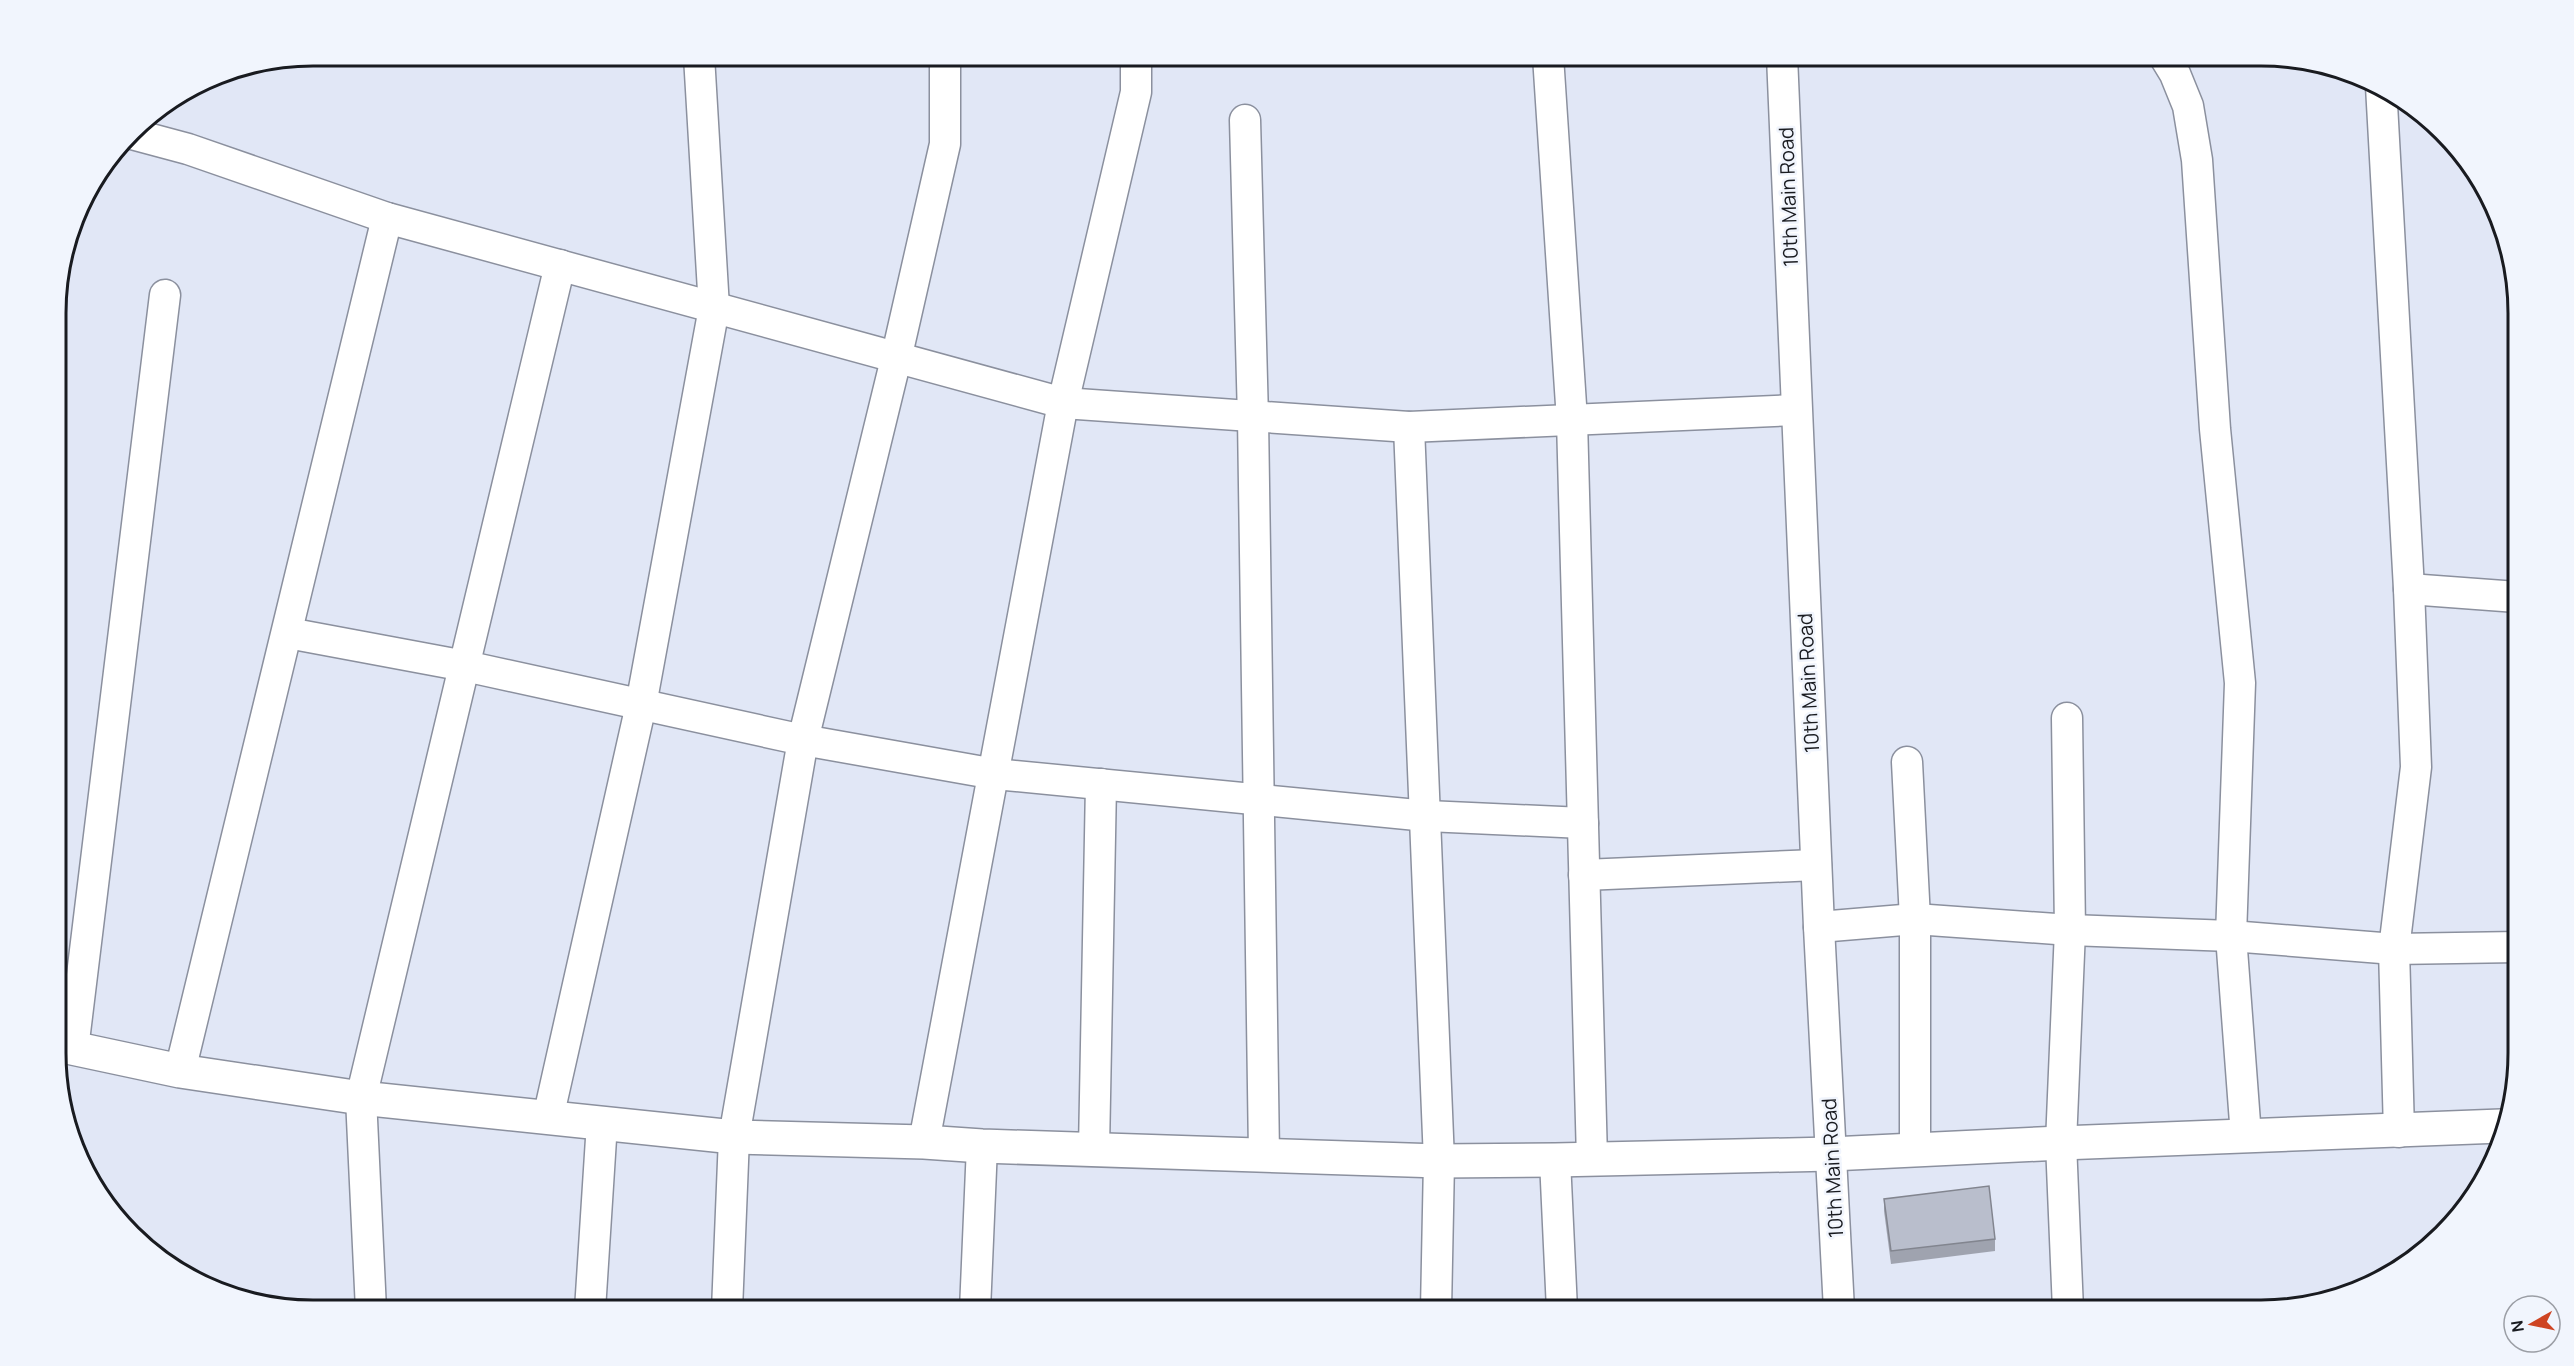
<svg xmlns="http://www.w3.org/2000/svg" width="2574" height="1366" font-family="Manrope,sans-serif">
	<rect width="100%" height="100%" fill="#e1e7f6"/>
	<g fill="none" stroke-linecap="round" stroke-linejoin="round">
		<defs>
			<g id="street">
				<path d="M1548,56L1572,420L1592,1159"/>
				<path d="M1782,56L1819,927L1839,1310"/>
				<path d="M2164,56L2175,74L2188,106L2197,160L2215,429L2240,683L2231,936L2246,1136"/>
				<path d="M2381,86L2409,589L2416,767L2394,949L2399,1132"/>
				<path d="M1245,120L1253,418L1264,1154"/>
				<path d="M132,134L188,149L387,218L1063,403L1409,427L1796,410"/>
				<path d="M1409,427L1439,1161L1436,1310"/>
				<path d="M2409,589L2517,597"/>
				<path d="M288,633L465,666L803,740L995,774L1427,816L1583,823"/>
				<path d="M2067,718L2070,930L2061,1143L2068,1310"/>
				<path d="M1907,762L1915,919V1149"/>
				<path d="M1584,875L1816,865"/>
				<path d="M1819,927L1915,919L2070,930L2231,936L2394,949L2518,947"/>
				<path d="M73,1049L165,295"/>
				<path d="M180,1071L387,218"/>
				<path d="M548,1118L641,705L714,308L699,56"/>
				<path d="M924,1142L1063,403L1136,92V56"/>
				<path d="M1094,1149L1101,784"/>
				<path d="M1555,1160L1562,1310"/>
				<path d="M371,1310L361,1098L560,265"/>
				<path d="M590,1310L602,1123"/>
				<path d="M727,1310L734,1137L803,740L896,359L945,144V56"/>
				<path d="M975,1310L982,1146"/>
			</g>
			<path id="secondary" d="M58,1045L180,1071L361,1098L734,1137L924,1142L982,1146L1439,1161L1555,1160L1831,1154L2061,1143L2501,1126"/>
		</defs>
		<!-- street casing -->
		<use href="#street" stroke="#8b909e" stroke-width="33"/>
		<!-- secondary casing -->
		<use href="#secondary" stroke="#8b909e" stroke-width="36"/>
		<!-- street -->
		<use href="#street" stroke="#fff" stroke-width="30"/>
		<!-- secondary -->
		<use href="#secondary" stroke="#fff" stroke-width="33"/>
	</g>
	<!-- wall -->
	<path fill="#9fa3af" d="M1884,1199L1995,1239V1251L1891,1264L1884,1211Z"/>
	<!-- building -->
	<path fill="#b9becc" stroke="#82858f" stroke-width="1.5" d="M1989,1186L1995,1239L1891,1251L1884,1199Z"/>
	<g text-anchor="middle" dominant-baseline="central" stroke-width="5" stroke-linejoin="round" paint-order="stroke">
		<!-- street labels -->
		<g font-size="20" fill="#191b20" stroke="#f1f5fd">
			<text transform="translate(1788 197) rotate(-92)">10th Main Road</text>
			<text transform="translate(1808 683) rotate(-93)">10th Main Road</text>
			<text transform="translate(1832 1168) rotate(-93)">10th Main Road</text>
		</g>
	</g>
	<!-- crop -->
	<path d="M0 0H2574V1366H0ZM313 66H2261A247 247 0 0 1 2508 313V1053A247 247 0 0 1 2261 1300H313A247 247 0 0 1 66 1053V313A247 247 0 0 1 313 66Z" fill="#f1f5fd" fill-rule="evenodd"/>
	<path fill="none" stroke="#191b20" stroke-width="3" d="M313 66H2261A247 247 0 0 1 2508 313V1053A247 247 0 0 1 2261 1300H313A247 247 0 0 1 66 1053V313A247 247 0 0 1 313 66Z"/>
	<!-- north arrow -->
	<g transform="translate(2532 1324) rotate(261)"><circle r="28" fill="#f1f5fd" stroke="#9b9ea5" stroke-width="1.5"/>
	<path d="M0-4.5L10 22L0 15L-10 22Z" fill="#ce4423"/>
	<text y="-9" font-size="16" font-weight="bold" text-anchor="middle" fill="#191b20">N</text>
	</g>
</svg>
